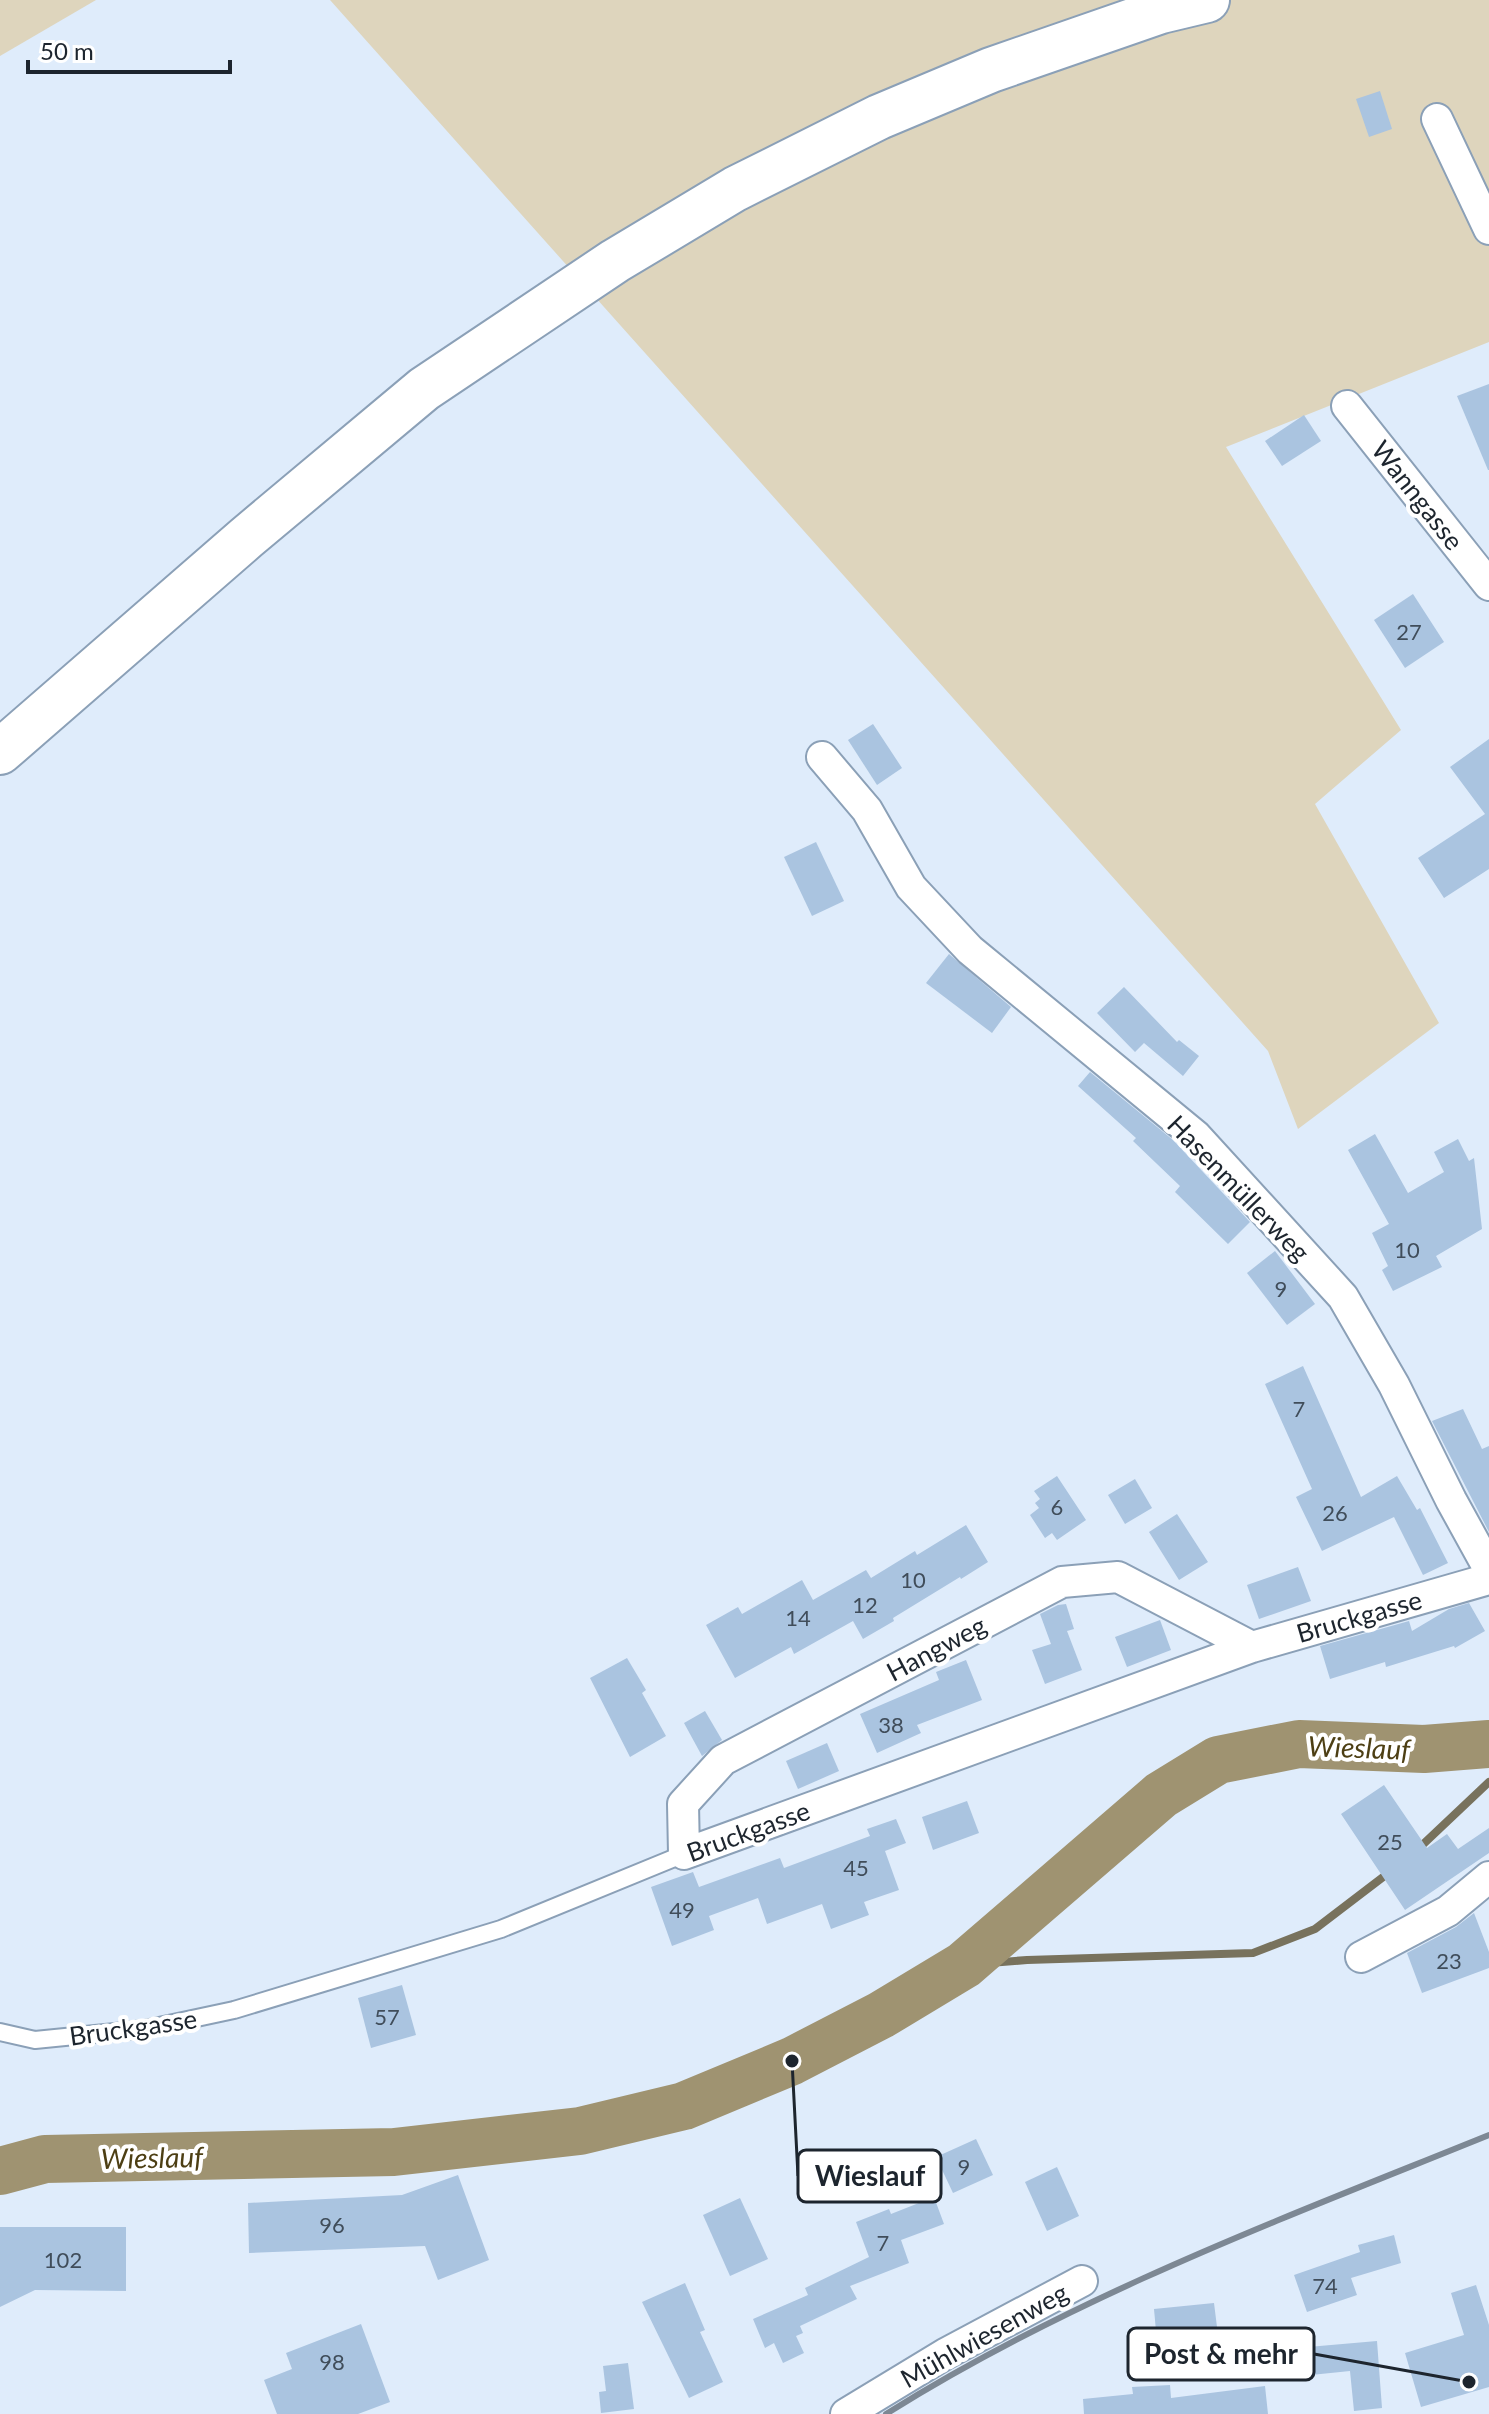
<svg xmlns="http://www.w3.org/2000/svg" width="1489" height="2414" font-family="Lato,sans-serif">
	<rect width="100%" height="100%" fill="#dfecfb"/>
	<!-- green -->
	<g fill="#ded5bd">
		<path d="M0,0H96L0,56Z"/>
		<path d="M330,0H1489V342L1226,447L1401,730L1315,804L1439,1023L1298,1129L1268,1051Z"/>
	</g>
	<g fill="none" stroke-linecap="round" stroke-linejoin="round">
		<!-- stream -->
		<g stroke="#78725d" stroke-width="8">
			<path d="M1417,1850L1489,1782"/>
			<path d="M964,1965L1027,1960L1253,1953L1315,1929L1391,1871"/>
		</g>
		<!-- river -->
		<path stroke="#9f9371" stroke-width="48" d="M0,2171L45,2159L394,2152L580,2131L684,2106L792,2061L881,2015L964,1965L1161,1795L1218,1760L1299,1744L1424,1749L1489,1744"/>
	</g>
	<!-- building -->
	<g fill="#aac4e0">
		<path d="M1380,91L1392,129L1369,137L1356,99Z"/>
		<path d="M1489,384V470H1488L1457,396Z"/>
		<path d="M1304,415L1321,441L1282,466L1265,441Z"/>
		<path d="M1413,594L1444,642L1405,668L1374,620Z"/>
		<path d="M873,724L902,768L877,785L848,740Z"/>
		<path d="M1489,739V869L1444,898L1418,858L1485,814L1450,767Z"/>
		<path d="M816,842L844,901L812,916L784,857Z"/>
		<path d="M949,954L1011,1007L992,1033L926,983Z"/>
		<path d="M1124,987L1177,1042L1179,1040L1199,1056L1183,1076L1144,1043L1135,1052L1097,1013Z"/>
		<path d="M1090,1072L1173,1140L1250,1222L1228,1244L1175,1192L1180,1186L1133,1141L1136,1138L1078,1086Z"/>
		<path d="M1375,1134L1408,1193L1444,1172L1434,1152L1458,1139L1469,1161L1474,1158L1482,1229L1436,1256L1442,1267L1393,1291L1382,1270L1388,1266L1372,1233L1389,1224L1348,1150Z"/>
		<path d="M1275,1251L1315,1304L1287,1325L1247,1273Z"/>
		<path d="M1303,1366L1361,1497L1397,1476L1417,1510L1420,1508L1448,1563L1423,1575L1394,1517L1322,1551L1296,1497L1312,1489L1265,1384Z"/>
		<path d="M1463,1409L1482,1449L1489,1446V1532L1432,1421Z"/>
		<path d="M1057,1476L1086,1520L1057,1540L1052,1533L1045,1538L1030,1515L1039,1508L1035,1503L1040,1499L1034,1491Z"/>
		<path d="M1135,1479L1152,1508L1125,1524L1108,1495Z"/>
		<path d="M1177,1514L1208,1562L1179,1580L1149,1532Z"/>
		<path d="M966,1525L988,1562L961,1579L960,1577L893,1618L894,1621L863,1639L853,1621L794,1654L791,1647L735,1678L706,1625L738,1607L742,1614L802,1580L813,1600L866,1570L871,1578L915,1551L917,1555Z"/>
		<path d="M1298,1567L1311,1601L1259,1619L1247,1585Z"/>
		<path d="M1469,1603L1485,1631L1455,1648L1454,1646L1386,1667L1385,1662L1330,1679L1320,1646L1409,1621L1412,1631L1449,1609Z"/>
		<path d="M1066,1604L1074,1629L1067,1631L1082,1670L1045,1684L1032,1650L1051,1644L1040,1614L1058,1605Z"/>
		<path d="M1160,1620L1171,1650L1127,1667L1115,1637Z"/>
		<path d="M627,1658L646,1690L642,1693L666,1736L630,1757L590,1678Z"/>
		<path d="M966,1660L982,1700L917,1725L921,1733L877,1753L860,1714L939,1680L936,1672Z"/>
		<path d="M705,1711L722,1740L702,1756L684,1723Z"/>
		<path d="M827,1743L839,1771L798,1789L786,1761Z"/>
		<path d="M1384,1785L1427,1848L1447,1834L1458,1849L1489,1828V1853L1405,1910L1341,1814Z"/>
		<path d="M967,1801L979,1833L933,1850L922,1817Z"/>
		<path d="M896,1819L906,1843L885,1851L899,1890L864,1902L869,1915L831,1929L822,1904L767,1924L758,1898L709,1916L714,1930L672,1946L651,1887L693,1872L699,1887L780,1858L784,1868L870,1836L867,1829Z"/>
		<path d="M1474,1913L1489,1952V1968L1422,1993L1407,1953L1456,1927Z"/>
		<path d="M402,1985L416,2035L371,2048L358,1998Z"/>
		<path d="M976,2139L993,2175L953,2193L936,2157Z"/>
		<path d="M1057,2167L1079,2216L1047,2231L1025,2182Z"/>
		<path d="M458,2175L489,2260L438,2280L425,2246L249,2253L248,2203L402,2195Z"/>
		<path d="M934,2197L944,2224L901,2240L909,2263L850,2286L857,2299L800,2326L803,2333L796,2336L804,2353L783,2363L774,2343L765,2348L753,2319L808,2295L805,2288L869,2257L856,2222L889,2209L891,2214Z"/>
		<path d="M740,2198L768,2259L730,2276L703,2215Z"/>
		<path d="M0,2227H126V2291L35,2290L0,2307Z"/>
		<path d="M1394,2235L1401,2263L1351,2278L1357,2295L1307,2312L1294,2275L1360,2252L1358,2245Z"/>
		<path d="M685,2283L705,2330L700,2332L723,2382L689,2398L642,2302Z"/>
		<path d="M1476,2285L1489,2325V2387L1421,2407L1405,2353L1464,2335L1451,2293Z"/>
		<path d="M1214,2303L1218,2335L1157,2342L1154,2309Z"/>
		<path d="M361,2324L390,2402L358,2414H277L264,2380L292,2369L286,2353Z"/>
		<path d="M1377,2341L1382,2408L1354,2411L1350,2371L1311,2375L1308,2347Z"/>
		<path d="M628,2363L634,2409L601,2413L599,2392L606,2391L603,2366Z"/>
		<path d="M1170,2385L1171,2398L1265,2386L1268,2414H1084L1083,2399L1133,2394L1132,2387Z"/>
	</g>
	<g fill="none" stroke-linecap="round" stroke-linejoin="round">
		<defs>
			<path id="service" d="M0,2032L35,2040L145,2029L234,2010L501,1929L684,1854"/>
			<g id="minor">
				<path d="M1437,119L1489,229"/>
				<path d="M1347,406L1489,585"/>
				<path d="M822,757L867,810L911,887L970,950L1196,1136L1343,1297L1394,1385L1451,1500L1489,1569"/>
				<path d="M1252,1647L1118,1577L1062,1582L723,1760L683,1804L684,1854L1252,1647L1489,1579"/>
				<path d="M1361,1957L1448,1911L1489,1877"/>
				<path d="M846,2414L945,2354L1082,2281"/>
			</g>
			<path id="secondary" d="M0,752L246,538L424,389L615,261L735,189L879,117L991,70L1161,11L1207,0"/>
		</defs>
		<!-- service casing -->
		<use href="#service" stroke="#8ba0b7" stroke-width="20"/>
		<!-- minor casing -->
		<use href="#minor" stroke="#8ba0b7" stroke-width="34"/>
		<!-- secondary casing -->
		<use href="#secondary" stroke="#8ba0b7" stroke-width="48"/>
		<!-- service -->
		<use href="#service" stroke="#fff" stroke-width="16"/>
		<!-- minor -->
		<use href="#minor" stroke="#fff" stroke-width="30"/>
		<!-- secondary -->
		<use href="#secondary" stroke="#fff" stroke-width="44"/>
		<!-- rail -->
		<path stroke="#7d8894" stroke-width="6" d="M886,2414C1074,2296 1284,2218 1489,2135"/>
	</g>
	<g text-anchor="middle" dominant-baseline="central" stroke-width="8" stroke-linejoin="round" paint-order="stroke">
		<!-- number labels -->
		<g font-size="22" fill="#404d5a">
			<text x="1409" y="631">27</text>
			<text x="1407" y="1249">10</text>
			<text x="1281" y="1288">9</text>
			<text x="1299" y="1408">7</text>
			<text x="1057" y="1506">6</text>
			<text x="1335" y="1512">26</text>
			<text x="913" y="1579">10</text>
			<text x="865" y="1604">12</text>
			<text x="798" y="1617">14</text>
			<text x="891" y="1724">38</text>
			<text x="1390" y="1841">25</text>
			<text x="856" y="1867">45</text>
			<text x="682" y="1909">49</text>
			<text x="1449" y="1960">23</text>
			<text x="387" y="2016">57</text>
			<text x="964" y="2166">9</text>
			<text x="332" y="2224">96</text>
			<text x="883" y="2242">7</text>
			<text x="63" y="2259">102</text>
			<text x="1325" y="2285">74</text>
			<text x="332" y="2361">98</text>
		</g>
		<!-- street labels -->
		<g font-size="26" fill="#1d252e" stroke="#fff">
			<text transform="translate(1418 495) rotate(52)">Wanngasse</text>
			<text transform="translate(1239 1188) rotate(46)">Hasenmüllerweg</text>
			<text transform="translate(1359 1616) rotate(-16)">Bruckgasse</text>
			<text transform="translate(936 1648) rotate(-28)">Hangweg</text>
			<text transform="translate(748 1831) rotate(-20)">Bruckgasse</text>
			<text transform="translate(133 2027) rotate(-8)">Bruckgasse</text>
			<text transform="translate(984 2335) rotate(-29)">Mühlwiesenweg</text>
		</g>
		<!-- water labels -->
		<g font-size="28" font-style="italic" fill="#4d3f14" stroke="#fff">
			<text transform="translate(1359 1747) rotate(2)">Wieslauf</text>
			<text transform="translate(152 2157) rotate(-1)">Wieslauf</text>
		</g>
	</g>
	<!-- callouts -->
	<path fill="none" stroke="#1d252e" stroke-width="3" d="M792 2061L798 2176M1469 2382L1314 2354"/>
	<g fill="#1d252e" stroke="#fff" stroke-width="3">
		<circle cx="792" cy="2061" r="8"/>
		<circle cx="1469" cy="2382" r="8"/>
	</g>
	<g fill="#fff" stroke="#1d252e" stroke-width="3">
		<rect x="798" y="2150" width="143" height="52" rx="8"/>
		<rect x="1128" y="2328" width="186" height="52" rx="8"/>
	</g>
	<g font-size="28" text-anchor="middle" font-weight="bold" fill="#1d252e">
		<text x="870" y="2186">Wieslauf</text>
		<text x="1221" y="2364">Post &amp; mehr</text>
	</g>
	<!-- scale -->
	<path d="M28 60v12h202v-12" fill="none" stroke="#1d252e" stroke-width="4"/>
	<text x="40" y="60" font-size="24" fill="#1d252e" stroke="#ffffff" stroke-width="6" paint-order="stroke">50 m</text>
</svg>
